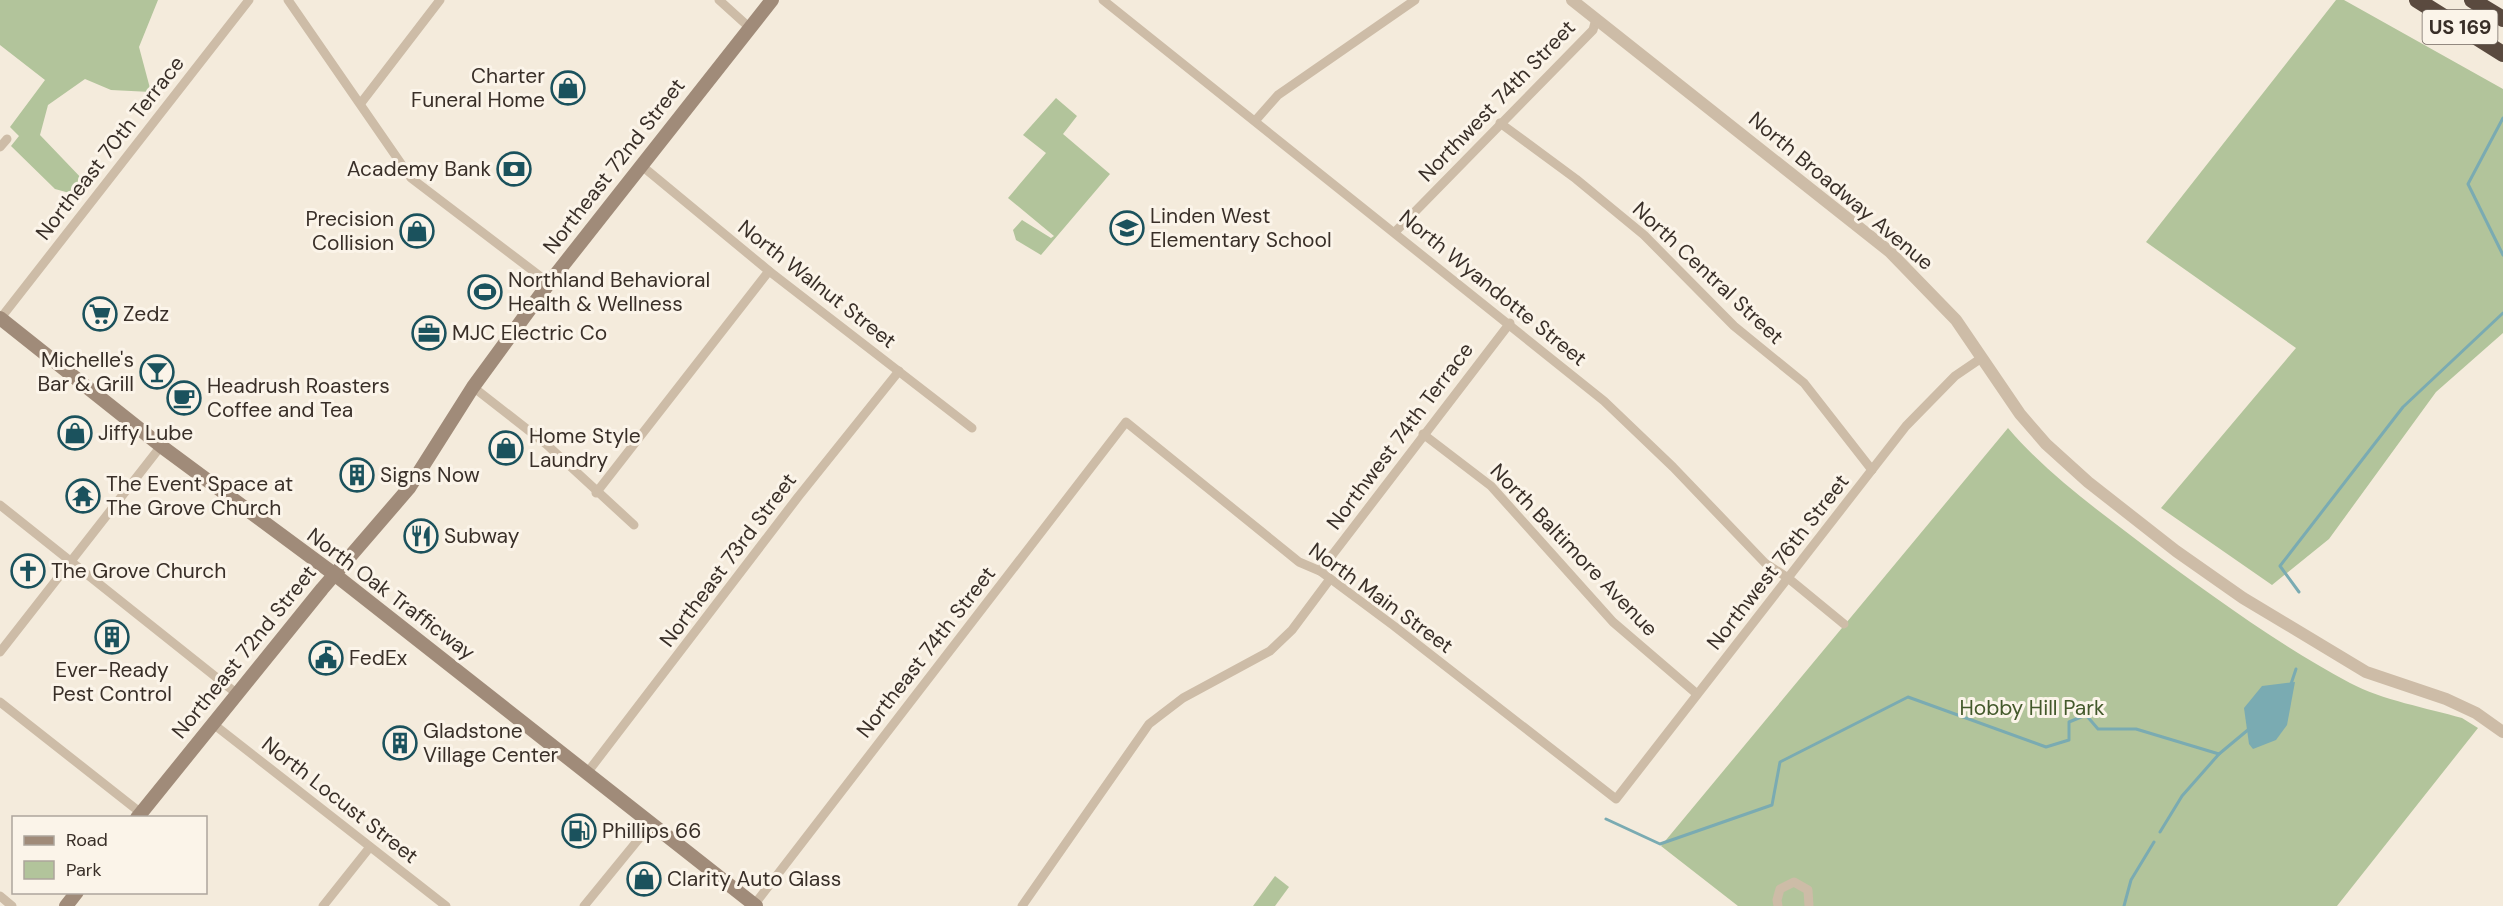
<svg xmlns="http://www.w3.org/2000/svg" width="2503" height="906" font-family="'DM Sans',sans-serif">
	<rect width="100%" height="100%" fill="#f4ebdc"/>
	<!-- green -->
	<g fill="#b2c49b">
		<path d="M0,0H158L139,47L151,92L111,90L85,79L48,105L40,135L86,183L84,197L55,189L11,146L19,136L10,127L45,80L0,45Z"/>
		<path d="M2336,0H2344L2503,89V333L2436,392L2329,539L2272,585L2161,508L2296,348L2146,242Z"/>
		<path d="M1056,98L1077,116L1063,134L1110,174L1041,255L1016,240L1013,230L1022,220L1051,238L1054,236L1008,198L1046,153L1023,135Z"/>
		<path d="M2008,428C2046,473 2095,508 2142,544C2206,592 2279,645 2350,683C2382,700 2427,708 2462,718L2478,728L2337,906H1738L1661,846Z"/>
		<path d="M1275,876L1289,887L1275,906H1253Z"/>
	</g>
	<!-- water -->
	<path fill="#7aabb2" d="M2295,682L2287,725L2276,740L2253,749L2249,744L2244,708L2262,686Z"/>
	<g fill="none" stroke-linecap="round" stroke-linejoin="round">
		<!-- stream -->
		<g stroke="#7aabb2" stroke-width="3">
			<path d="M2503,118L2468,184L2503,255"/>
			<path d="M2299,592L2280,566L2403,407L2503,313"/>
			<path d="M2291,684L2296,669"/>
			<path d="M1606,819L1660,844L1772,805L1780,762L1908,697L2046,747L2069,740V722L2086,715L2098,729H2136L2219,754L2249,729"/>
			<path d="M2160,832L2182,796L2219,754"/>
			<path d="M2124,906L2131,880L2154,842"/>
		</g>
		<!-- minor -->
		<g stroke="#cdbca7" stroke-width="9">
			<path d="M288,0L411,178L549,283"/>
			<path d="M719,0L750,28"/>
			<path d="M1103,0L1604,401L1673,467L1765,563L1788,578L1844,624"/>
			<path d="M361,103L440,0"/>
			<path d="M1255,121L1278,95L1415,0"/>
			<path d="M1500,123L1576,179L1644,235L1734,326L1804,383L1872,470"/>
			<path d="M0,147L7,139"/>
			<path d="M642,166L769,271L972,428"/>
			<path d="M1395,232L1593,30L1596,19"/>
			<path d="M0,319L249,0"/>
			<path d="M473,387L546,444L634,525"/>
			<path d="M1423,434L1491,486L1613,622L1697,694"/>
			<path d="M596,493L769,271"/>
			<path d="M0,505L236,693"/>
			<path d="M1320,571L1510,323"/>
			<path d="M0,652L161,446"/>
			<path d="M0,702L141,813"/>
			<path d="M212,723L446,906"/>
			<path d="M587,773L798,497L899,371"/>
			<path d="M0,896L12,906"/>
			<path d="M754,905L1126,422L1299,562L1320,571L1394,626L1616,799L1906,426L1955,376L1980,359"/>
			<path d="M323,906L370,847"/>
			<path d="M584,906L651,824"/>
			<path d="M1022,906L1149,724L1183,698L1270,651L1292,630L1330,579"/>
			<path d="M1778,906L1777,900L1780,889L1794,882L1808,890L1809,906"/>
		</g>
		<!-- tertiary -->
		<path stroke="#cdbca7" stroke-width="12" d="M1572,0L1890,252L1956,320L2020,414L2046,444L2088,482L2176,551L2243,598L2366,672L2446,699L2476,713L2503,732"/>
		<!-- secondary -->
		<g stroke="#a08b79" stroke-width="14">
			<path d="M0,318L161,446L334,574L756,906"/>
			<path d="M137,818L322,589L409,488L473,387L549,283L772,0"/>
			<path d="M66,906L77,892"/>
		</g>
		<!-- motorway -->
		<g stroke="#5a4a3f" stroke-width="16">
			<path d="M2417,0L2503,54"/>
			<path d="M2472,0L2503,19"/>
		</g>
	</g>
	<!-- icons -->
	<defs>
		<symbol id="shop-ring" viewBox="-11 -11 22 22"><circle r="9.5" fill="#fbf4e9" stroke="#1b525d" stroke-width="1.5"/><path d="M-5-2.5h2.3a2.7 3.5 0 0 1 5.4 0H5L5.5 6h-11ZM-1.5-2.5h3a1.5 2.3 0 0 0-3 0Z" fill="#1b525d"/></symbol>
		<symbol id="bank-ring" viewBox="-11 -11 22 22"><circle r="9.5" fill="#fbf4e9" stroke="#1b525d" stroke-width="1.5"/><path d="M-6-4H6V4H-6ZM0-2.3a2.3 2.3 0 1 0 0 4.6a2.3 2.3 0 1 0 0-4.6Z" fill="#1b525d"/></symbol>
		<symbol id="school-ring" viewBox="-11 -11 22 22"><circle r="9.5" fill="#fbf4e9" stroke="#1b525d" stroke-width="1.5"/><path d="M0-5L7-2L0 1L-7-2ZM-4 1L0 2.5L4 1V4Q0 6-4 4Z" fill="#1b525d"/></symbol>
		<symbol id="stadium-ring" viewBox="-11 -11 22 22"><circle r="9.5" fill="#fbf4e9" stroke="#1b525d" stroke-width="1.5"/><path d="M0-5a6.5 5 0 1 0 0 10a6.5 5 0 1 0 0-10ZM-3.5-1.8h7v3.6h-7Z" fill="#1b525d"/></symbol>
		<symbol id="supermarket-ring" viewBox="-11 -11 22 22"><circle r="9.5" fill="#fbf4e9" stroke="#1b525d" stroke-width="1.5"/><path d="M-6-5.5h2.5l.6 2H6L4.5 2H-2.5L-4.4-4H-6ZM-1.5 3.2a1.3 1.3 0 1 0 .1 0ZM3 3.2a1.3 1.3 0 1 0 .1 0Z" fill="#1b525d"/></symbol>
		<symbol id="office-ring" viewBox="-11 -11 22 22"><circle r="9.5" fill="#fbf4e9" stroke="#1b525d" stroke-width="1.5"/><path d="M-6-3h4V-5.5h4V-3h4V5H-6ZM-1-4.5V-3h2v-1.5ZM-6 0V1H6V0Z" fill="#1b525d"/></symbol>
		<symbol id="bar-ring" viewBox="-11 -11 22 22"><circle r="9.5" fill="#fbf4e9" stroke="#1b525d" stroke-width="1.5"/><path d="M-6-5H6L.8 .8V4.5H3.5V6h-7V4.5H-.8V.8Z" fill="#1b525d"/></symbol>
		<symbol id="cafe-ring" viewBox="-11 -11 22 22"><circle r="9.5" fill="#fbf4e9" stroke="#1b525d" stroke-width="1.5"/><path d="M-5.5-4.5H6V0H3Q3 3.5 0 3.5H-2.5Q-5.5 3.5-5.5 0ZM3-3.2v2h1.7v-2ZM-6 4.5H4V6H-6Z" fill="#1b525d"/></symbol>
		<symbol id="building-ring" viewBox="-11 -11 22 22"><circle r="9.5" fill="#fbf4e9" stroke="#1b525d" stroke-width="1.5"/><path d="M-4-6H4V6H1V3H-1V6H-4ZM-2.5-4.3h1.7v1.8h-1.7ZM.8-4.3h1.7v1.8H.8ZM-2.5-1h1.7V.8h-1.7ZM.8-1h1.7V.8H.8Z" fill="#1b525d"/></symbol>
		<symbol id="temple-ring" viewBox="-11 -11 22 22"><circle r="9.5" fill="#fbf4e9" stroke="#1b525d" stroke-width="1.5"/><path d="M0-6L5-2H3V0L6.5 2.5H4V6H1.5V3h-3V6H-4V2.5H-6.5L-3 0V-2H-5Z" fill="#1b525d"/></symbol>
		<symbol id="restaurant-ring" viewBox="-11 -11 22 22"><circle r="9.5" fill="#fbf4e9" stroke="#1b525d" stroke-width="1.5"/><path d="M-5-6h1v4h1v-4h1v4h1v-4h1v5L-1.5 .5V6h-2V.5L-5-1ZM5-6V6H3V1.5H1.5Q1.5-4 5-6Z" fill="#1b525d"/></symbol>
		<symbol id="church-ring" viewBox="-11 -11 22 22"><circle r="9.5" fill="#fbf4e9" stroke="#1b525d" stroke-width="1.5"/><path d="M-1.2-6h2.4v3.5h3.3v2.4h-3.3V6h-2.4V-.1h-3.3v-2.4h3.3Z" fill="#1b525d"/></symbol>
		<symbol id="civic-ring" viewBox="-11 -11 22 22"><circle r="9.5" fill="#fbf4e9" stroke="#1b525d" stroke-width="1.5"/><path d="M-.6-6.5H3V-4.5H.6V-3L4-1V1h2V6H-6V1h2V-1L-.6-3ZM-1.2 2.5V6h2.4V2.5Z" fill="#1b525d"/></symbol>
		<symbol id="fuel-ring" viewBox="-11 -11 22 22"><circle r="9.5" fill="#fbf4e9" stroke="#1b525d" stroke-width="1.5"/><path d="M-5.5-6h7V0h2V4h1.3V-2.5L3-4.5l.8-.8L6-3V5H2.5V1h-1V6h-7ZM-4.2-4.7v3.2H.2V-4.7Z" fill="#1b525d"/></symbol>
	</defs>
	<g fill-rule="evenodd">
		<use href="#shop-ring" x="549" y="69" width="38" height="38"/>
		<use href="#bank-ring" x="495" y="150" width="38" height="38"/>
		<use href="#school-ring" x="1108" y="209" width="38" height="38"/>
		<use href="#shop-ring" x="398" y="212" width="38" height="38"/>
		<use href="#stadium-ring" x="466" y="273" width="38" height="38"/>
		<use href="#supermarket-ring" x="81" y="295" width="38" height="38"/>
		<use href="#office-ring" x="410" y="314" width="38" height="38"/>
		<use href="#bar-ring" x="138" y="353" width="38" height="38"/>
		<use href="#cafe-ring" x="165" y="379" width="38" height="38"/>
		<use href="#shop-ring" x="56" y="414" width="38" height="38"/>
		<use href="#shop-ring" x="487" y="429" width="38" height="38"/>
		<use href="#building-ring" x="338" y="456" width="38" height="38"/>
		<use href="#temple-ring" x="64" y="477" width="38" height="38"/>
		<use href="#restaurant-ring" x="402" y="517" width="38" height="38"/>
		<use href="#church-ring" x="9" y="552" width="38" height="38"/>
		<use href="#building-ring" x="93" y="618" width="38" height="38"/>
		<use href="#civic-ring" x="307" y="639" width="38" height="38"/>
		<use href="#building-ring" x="381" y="724" width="38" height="38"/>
		<use href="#fuel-ring" x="560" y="812" width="38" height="38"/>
		<use href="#shop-ring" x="625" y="860" width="38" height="38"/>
	</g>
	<g text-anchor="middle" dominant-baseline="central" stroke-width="6" stroke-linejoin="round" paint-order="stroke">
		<!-- shield labels -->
		<rect fill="#fbf4e9" stroke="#736a62" stroke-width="1.5" x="2422.5" y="10" width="75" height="34" rx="4.5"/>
		<g font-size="20" font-weight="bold" fill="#392f28">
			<text x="2460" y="27">US 169</text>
		</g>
		<!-- poi labels -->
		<g font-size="21" fill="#392f28" stroke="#fbf4e9" text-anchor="start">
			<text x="545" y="76" text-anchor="end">Charter<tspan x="545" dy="24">Funeral Home</tspan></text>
			<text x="491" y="169" text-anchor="end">Academy Bank</text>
			<text x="1150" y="216">Linden West<tspan x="1150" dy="24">Elementary School</tspan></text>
			<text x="394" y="219" text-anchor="end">Precision<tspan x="394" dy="24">Collision</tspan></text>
			<text x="508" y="280">Northland Behavioral<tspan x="508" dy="24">Health &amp; Wellness</tspan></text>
			<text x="123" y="314">Zedz</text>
			<text x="452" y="333">MJC Electric Co</text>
			<text x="134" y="360" text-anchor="end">Michelle's<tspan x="134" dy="24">Bar &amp; Grill</tspan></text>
			<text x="207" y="386">Headrush Roasters<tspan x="207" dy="24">Coffee and Tea</tspan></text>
			<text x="98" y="433">Jiffy Lube</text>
			<text x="529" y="436">Home Style<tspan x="529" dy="24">Laundry</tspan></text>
			<text x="380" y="475">Signs Now</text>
			<text x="106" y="484">The Event Space at<tspan x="106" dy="24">The Grove Church</tspan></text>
			<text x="444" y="536">Subway</text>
			<text x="51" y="571">The Grove Church</text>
			<text x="349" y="658">FedEx</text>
			<text x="112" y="670" text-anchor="middle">Ever-Ready<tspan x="112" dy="24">Pest Control</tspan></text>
			<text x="423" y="731">Gladstone<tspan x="423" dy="24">Village Center</tspan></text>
			<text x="602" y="831">Phillips 66</text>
			<text x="667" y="879">Clarity Auto Glass</text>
		</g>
		<!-- street labels -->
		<g font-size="21" fill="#392f28" stroke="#fbf4e9">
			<text transform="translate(1497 101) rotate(-46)">Northwest 74th Street</text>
			<text transform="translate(110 148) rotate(-52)">Northeast 70th Terrace</text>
			<text transform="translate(614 166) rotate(-52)">Northeast 72nd Street</text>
			<text transform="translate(1841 191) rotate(40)">North Broadway Avenue</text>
			<text transform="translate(1708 273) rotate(43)">North Central Street</text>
			<text transform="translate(817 284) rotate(38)">North Walnut Street</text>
			<text transform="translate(1493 288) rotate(39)">North Wyandotte Street</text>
			<text transform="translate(1400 436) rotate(-53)">Northwest 74th Terrace</text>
			<text transform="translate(1574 550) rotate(46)">North Baltimore Avenue</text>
			<text transform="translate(728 560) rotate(-53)">Northeast 73rd Street</text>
			<text transform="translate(1778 562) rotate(-52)">Northwest 76th Street</text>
			<text transform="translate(391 594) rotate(37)">North Oak Trafficway</text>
			<text transform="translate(1381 598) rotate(36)">North Main Street</text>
			<text transform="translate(244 652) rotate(-51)">Northeast 72nd Street</text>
			<text transform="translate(926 652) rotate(-52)">Northeast 74th Street</text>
			<text transform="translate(340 800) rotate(38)">North Locust Street</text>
		</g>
		<!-- park labels -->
		<g font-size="21" fill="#43592b" stroke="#fbf4e9">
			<text x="2032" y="708">Hobby Hill Park</text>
		</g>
	</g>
	<!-- legend -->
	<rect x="12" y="816" width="195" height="78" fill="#fbf4e9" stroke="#ada59c" stroke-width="1.5"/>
	<rect x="24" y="836" width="30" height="9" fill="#a08b79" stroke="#ada59c" stroke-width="1.5"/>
	<text x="66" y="846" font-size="18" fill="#392f28">Road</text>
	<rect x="24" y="861" width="30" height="18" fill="#b2c49b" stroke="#ada59c" stroke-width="1.5"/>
	<text x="66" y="876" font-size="18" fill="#392f28">Park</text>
</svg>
